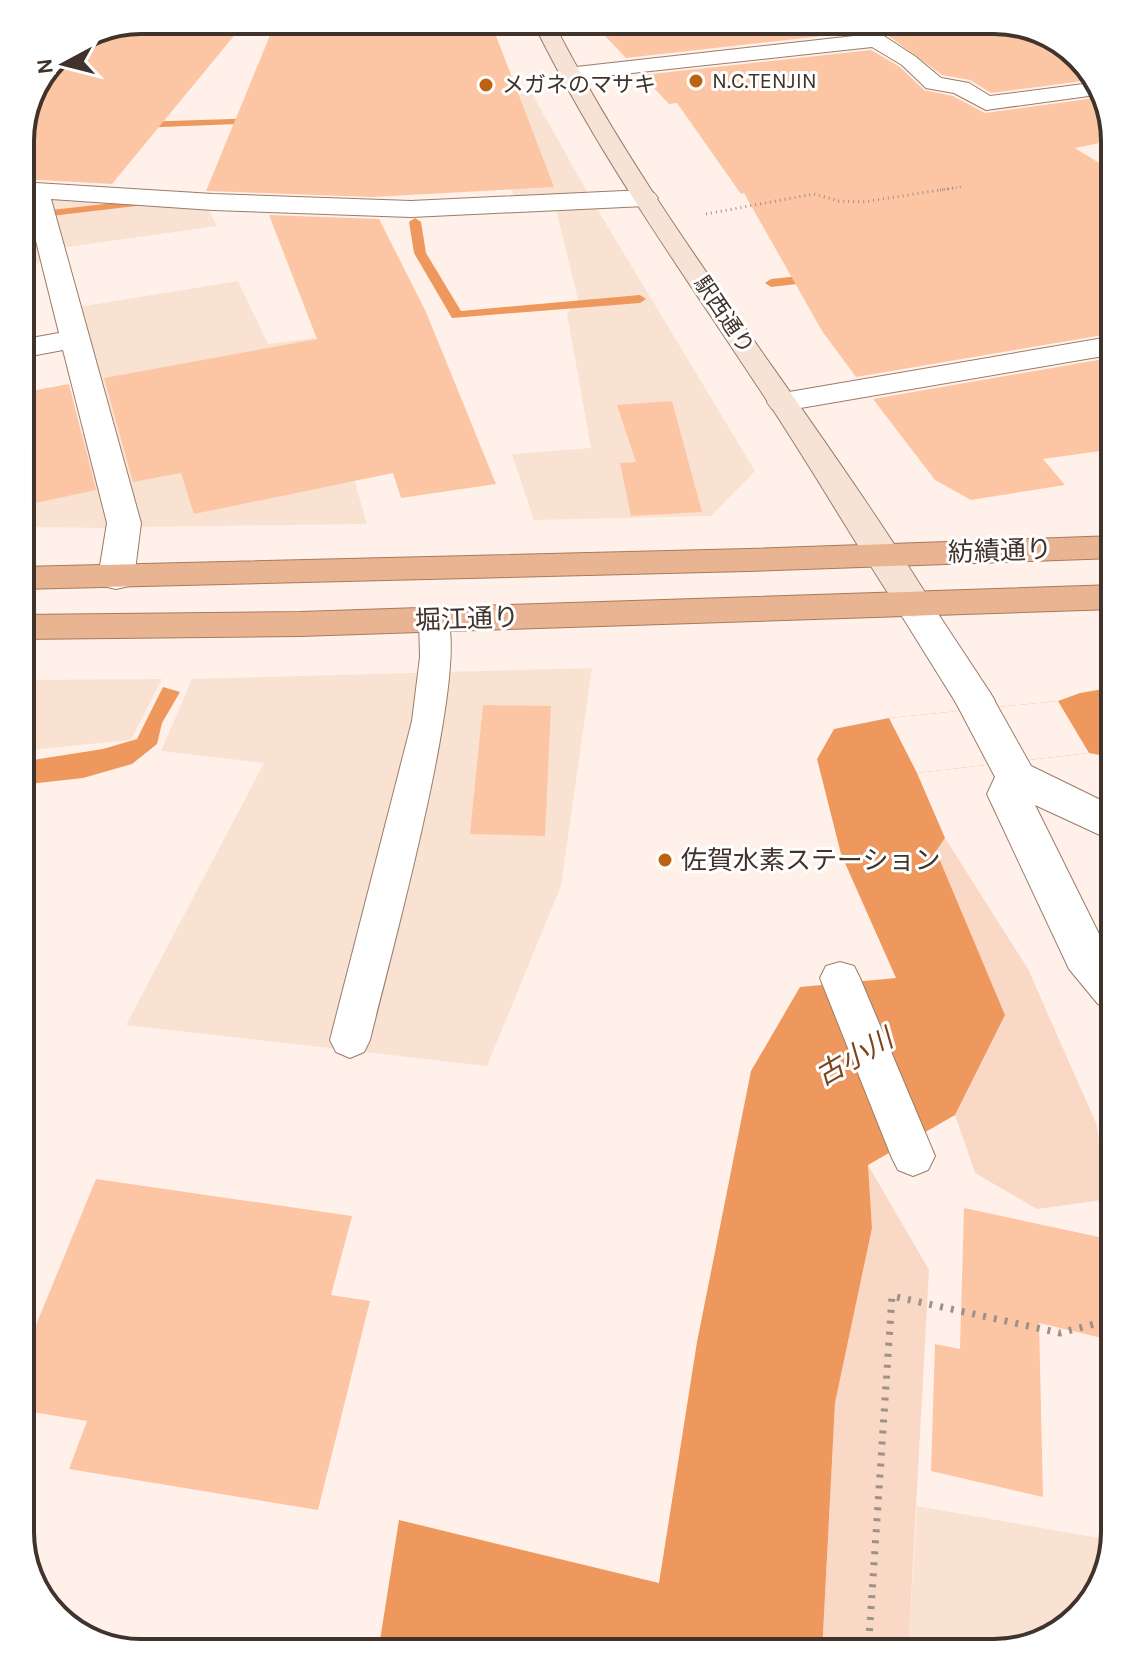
<svg xmlns="http://www.w3.org/2000/svg" width="1135" height="1673" font-family="Karla,'Noto Sans JP',sans-serif">
	<rect width="100%" height="100%" fill="#fff1e9"/>
	<!-- built -->
	<g fill="#fae2d3">
		<path d="M141,20H358V21L78,44Z"/>
		<path d="M531,92L588,193L515,198L468,97Z"/>
		<path d="M47,197L208,209L217,226L61,248L43,262L20,266V219L55,214Z"/>
		<path d="M596,207L755,471L711,516L534,520L512,454L591,448L567,314L578,300L556,209Z"/>
		<path d="M238,281L268,344L314,338L367,524L140,527L78,307Z"/>
		<path d="M86,433L107,528L20,527V445Z"/>
		<path d="M592,668L561,886L487,1066L126,1025L264,763L161,751L192,679Z"/>
		<path d="M162,679L131,740L20,751V680Z"/>
		<path d="M917,1506L1105,1539L1108,1559L1099,1593L1054,1637L995,1653H908Z"/>
	</g>
	<!-- green -->
	<g fill="#f9d9c6">
		<path d="M945,838L1028,969L1096,1123L1109,1199L1037,1209L975,1173L955,1115L1005,1015L936,851Z"/>
		<path d="M868,1165L929,1270L908,1653H822L835,1403L872,1228Z"/>
	</g>
	<!-- water -->
	<g fill="#ef985e">
		<path d="M163,687L180,692L162,723L157,744L132,764L83,778L20,785V762L103,749L137,739Z"/>
		<path d="M1115,687V758L1089,753L917,773L945,838L936,851L1005,1015L955,1115L868,1165L872,1228L835,1403L822,1653H378L399,1520L659,1583L697,1342L751,1071L800,987L896,978L841,854L817,759L834,729L889,718L1058,701L1080,693Z"/>
	</g>
	<!-- pier -->
	<path fill="#fff1e9" d="M1058,701L1089,753L917,773L889,718Z"/>
	<g fill="none" stroke-linecap="round" stroke-linejoin="round">
		<!-- stream -->
		<g fill="#ef985e" fill-rule="evenodd">
			<path d="M357,20H366L372,29L376,55L368,53L362,29Z"/>
			<path d="M966,20H977L1023,39L1018,42L996,37Z"/>
			<path d="M260,118L264,119V123L137,128L132,125L137,122Z"/>
			<path d="M132,201L138,204L136,206L51,216L45,213L51,210Z"/>
			<path d="M415,218L421,222L426,253L461,311L640,295L646,299L640,303L452,318L414,253L409,222Z"/>
			<path d="M819,274L823,275V281L771,287L765,283L771,279Z"/>
		</g>
	</g>
	<!-- building -->
	<g fill="#fcc6a4">
		<path d="M176,20H247L112,184L20,179V132L61,50L127,25Z"/>
		<path d="M410,20H490L554,187L372,197L206,191L271,33L411,26Z"/>
		<path d="M590,20H854L859,32L626,58Z"/>
		<path d="M886,20H958L987,33L1028,29L1061,40L1098,79L991,93L970,80L942,75L886,34L882,26Z"/>
		<path d="M871,50L900,67L924,90L953,96L985,113L1103,97L1115,140L1075,148L1115,173V333L856,377L822,331L744,193L741,194L677,103L669,104L642,75Z"/>
		<path d="M269,215L379,219L426,312L496,484L401,498L393,473L194,514L181,473L133,482L104,378L317,339Z"/>
		<path d="M1115,357V449L1043,459L1065,485L971,500L935,480L873,399Z"/>
		<path d="M69,384L96,490L31,504L20,455V393Z"/>
		<path d="M672,401L702,512L631,516L620,463L636,462L617,405Z"/>
		<path d="M483,705L551,706L545,836L470,834Z"/>
		<path d="M96,1179L352,1216L331,1295L370,1301L318,1510L69,1469L87,1421L20,1410V1364Z"/>
		<path d="M964,1208L1099,1237L1102,1338L1039,1323L1043,1497L931,1471L935,1344L960,1349Z"/>
	</g>
	<g fill="none" stroke-linecap="round" stroke-linejoin="round">
		<defs>
			<g id="service">
				<path d="M434,610L445,613C474,658 386,972 370,1040L364,1052L350,1058L336,1052L330,1040L412,721L420,657L419,620L423,613Z"/>
				<path d="M840,962L854,966L860,978L935,1156L928,1170L913,1176L898,1170L891,1156L820,978L826,966Z"/>
			</g>
			<g id="minor">
				<path d="M857,20H883L878,25L884,36L916,57L941,78L969,83L990,96L1099,82L1103,94L986,110L954,93L926,88L902,65L872,47L567,80L556,74L567,68L863,35Z"/>
				<path d="M1115,143V158L1107,156L1102,150L1106,145Z"/>
				<path d="M20,182L213,194L411,201L645,190L654,193L658,198L654,203L645,206L411,217L213,210L51,199L141,523L134,578L129,586L116,589L103,586L98,578L107,523L63,350L20,358V340L59,333L25,197L20,196Z"/>
				<path d="M1115,336V354L783,411L772,409L767,402L772,395L783,393Z"/>
				<path d="M975,687L989,691L1031,766L1115,807V842L1035,805L1103,942L1115,956V1010L1098,1004L1069,969L987,794L995,777L955,701L961,691Z"/>
			</g>
			<path id="tertiary" d="M914,593L927,597L989,691L995,701L989,711L975,715L961,711L895,605L901,597Z"/>
			<path id="secondary" d="M532,20H552C650,212 789,380 905,561L933,605L927,613L914,617L901,613C852,539 808,461 758,387C679,267 595,150 532,20Z"/>
			<g id="trunk">
				<path d="M1115,536V558L748,571L20,589V567L748,549Z"/>
				<path d="M1115,585V609L300,636L20,639V615L300,612Z"/>
			</g>
		</defs>
		<!-- service casing -->
		<use href="#service" stroke="#9a7c69" stroke-width="2"/>
		<!-- minor casing -->
		<use href="#minor" stroke="#9a7c69" stroke-width="2"/>
		<!-- tertiary casing -->
		<use href="#tertiary" stroke="#9a7c69" stroke-width="2"/>
		<!-- secondary casing -->
		<use href="#secondary" stroke="#9a7c69" stroke-width="2"/>
		<!-- trunk casing -->
		<use href="#trunk" stroke="#aa7a5c" stroke-width="2"/>
		<!-- path-far2 -->
		<path stroke="#9e9189" stroke-width="2" stroke-dasharray="1 3" stroke-linecap="butt" d="M940,190L961,187"/>
		<!-- path-far1 -->
		<path stroke="#9e9189" stroke-width="3" stroke-dasharray="1 4" stroke-linecap="butt" d="M706,214L814,194L839,201L863,202L953,188"/>
		<!-- path -->
		<path stroke="#9e9189" stroke-width="7" stroke-dasharray="3 8" stroke-linecap="butt" d="M868,1653L892,1296L1060,1333L1106,1321L1115,1324"/>
		<!-- service -->
		<use href="#service" fill="#fff" fill-rule="evenodd"/>
		<!-- minor -->
		<use href="#minor" fill="#fff" fill-rule="evenodd"/>
		<!-- tertiary -->
		<use href="#tertiary" fill="#fff" fill-rule="evenodd"/>
		<!-- secondary -->
		<use href="#secondary" fill="#f7e3d6" fill-rule="evenodd"/>
		<!-- trunk -->
		<use href="#trunk" fill="#e8b492" fill-rule="evenodd"/>
	</g>
	<!-- markers -->
	<g fill="#be6211" stroke="#fff" stroke-width="3">
		<circle cx="696" cy="81" r="8"/>
		<circle cx="486" cy="85" r="8"/>
		<circle cx="665" cy="860" r="8"/>
	</g>
	<g text-anchor="middle" dominant-baseline="central" stroke-width="6" stroke-linejoin="round" paint-order="stroke">
		<!-- far-poi labels -->
		<g font-size="22" fill="#3f332b" stroke="#fff" text-anchor="start">
			<text x="712" y="81">N.C.TENJIN</text>
			<text x="502" y="85">メガネのマサキ</text>
		</g>
		<!-- far-street labels -->
		<g font-size="22" fill="#3f332b" stroke="#fff">
			<text transform="translate(724 315) rotate(56)">駅西通り</text>
		</g>
		<!-- street labels -->
		<g font-size="26" fill="#3f332b" stroke="#fff">
			<text transform="translate(1000 551) rotate(-2)">紡績通り</text>
			<text transform="translate(467 619) rotate(-2)">堀江通り</text>
		</g>
		<!-- poi labels -->
		<g font-size="26" fill="#3f332b" stroke="#fff" text-anchor="start">
			<text x="681" y="860">佐賀水素ステーション</text>
		</g>
		<!-- water labels -->
		<g font-size="28" font-style="italic" fill="#7c441b" stroke="#fff">
			<text transform="translate(854 1057) rotate(-30)">古小川</text>
		</g>
	</g>
	<!-- crop -->
	<path d="M0 0H1135V1673H0ZM141 34H994A107 107 0 0 1 1101 141V1532A107 107 0 0 1 994 1639H141A107 107 0 0 1 34 1532V141A107 107 0 0 1 141 34Z" fill="#fff" fill-rule="evenodd"/>
	<path fill="none" stroke="#3f332b" stroke-width="4" d="M141 34H994A107 107 0 0 1 1101 141V1532A107 107 0 0 1 994 1639H141A107 107 0 0 1 34 1532V141A107 107 0 0 1 141 34Z"/>
	<!-- north arrow -->
	<g transform="translate(64 64) rotate(263)" stroke="#ffffff" stroke-width="6" paint-order="stroke">
	<path d="M0-6L14 30L0 20L-14 30Z" fill="#3f332b"/>
	<text y="-12" font-size="22" font-weight="bold" text-anchor="middle" fill="#3f332b">N</text>
	</g>
</svg>
